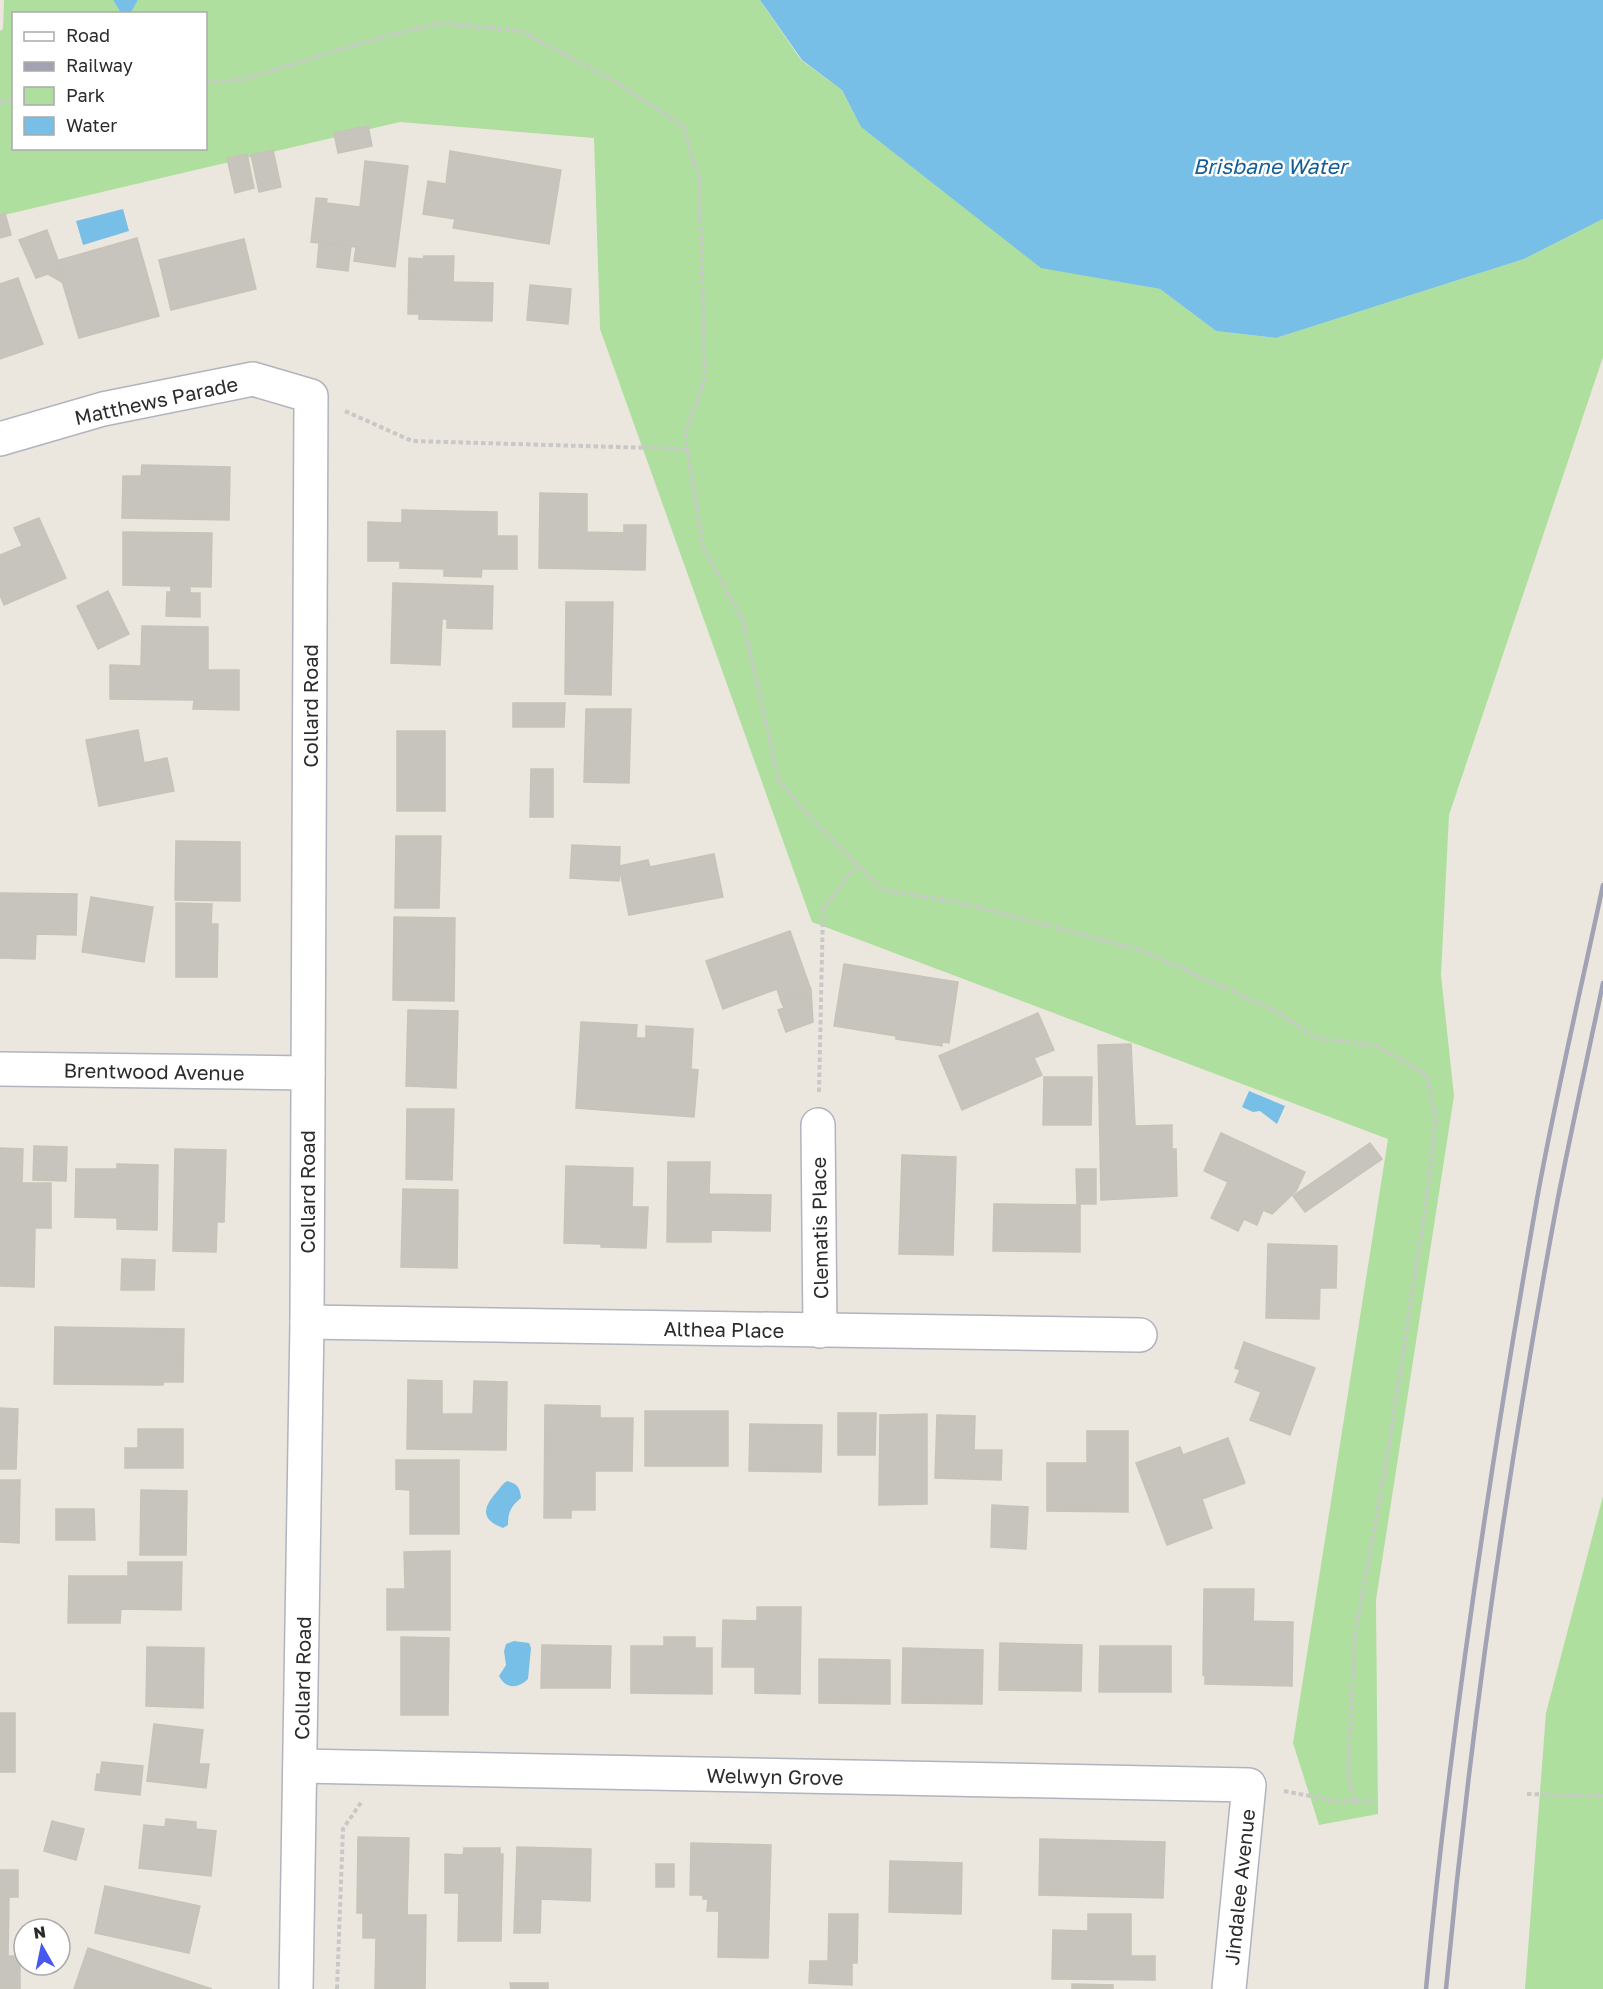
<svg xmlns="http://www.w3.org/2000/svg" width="1603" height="1989" font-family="'Golos Text',sans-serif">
	<rect width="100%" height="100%" fill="#ece7de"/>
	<!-- green -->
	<g fill="#aedf9e">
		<path d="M4,0H113L121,13L14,14V148H206V14L130,13L138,0H760L801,60L842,90L861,127L1041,267L1160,289L1216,331L1276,338L1524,259L1603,219V357L1449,815L1441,975L1454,1096L1376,1600L1378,1814L1319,1825L1293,1743L1388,1139L812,922L600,329L594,138L400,122L0,216V31L3,29Z"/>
		<path d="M1603,1496V1989H1525L1546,1713Z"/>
	</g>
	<!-- water -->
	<g fill="#77bfe7">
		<path d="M113,0H138L130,14L121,13Z"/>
		<path d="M760,0H1603V219L1524,259L1276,338L1216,331L1160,289L1041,268L861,127L842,90L802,60Z"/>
		<path d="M123,209L129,231L83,245L76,221Z"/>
		<path d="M1249,1091L1285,1106L1277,1124L1260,1111L1253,1112L1242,1107Z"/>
		<path d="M507,1481C518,1484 520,1488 521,1498C511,1506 508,1512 508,1525L503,1528C484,1521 481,1511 494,1495C499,1490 501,1485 507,1481Z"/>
		<path d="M514,1641L529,1643L531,1648L528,1679C519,1688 506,1690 499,1676L506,1665L504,1651L506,1644Z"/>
	</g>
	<!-- building -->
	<g fill="#c7c4bd" stroke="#c7c3b8" stroke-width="1.5">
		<path d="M368,126L372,146L338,153L334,133Z"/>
		<path d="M273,150L281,187L259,192L251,155Z"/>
		<path d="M450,151L561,170L549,244L453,228L455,219L423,214L428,181L446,184Z"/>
		<path d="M247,154L254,188L235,193L227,158Z"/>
		<path d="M365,161L408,166L395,267L354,261L356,247L311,242L316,198L327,199L326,203L360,207Z"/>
		<path d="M5,213L11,235L0,238V215Z"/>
		<path d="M47,230L67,285L48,274L36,278L19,240Z"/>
		<path d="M137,238L159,316L79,338L56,261Z"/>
		<path d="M244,239L256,289L171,310L159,260Z"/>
		<path d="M319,243L351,246L348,271L317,267Z"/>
		<path d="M424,256H454L453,282L493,283L492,321L419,319V314H408L409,258L423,259Z"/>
		<path d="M18,278L43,344L0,359V284Z"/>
		<path d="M530,285L571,289L568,324L527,320Z"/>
		<path d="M142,465L230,467L229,520L122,518L123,476H141Z"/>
		<path d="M540,493L587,494V532L624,533V525H646L645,570L539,568Z"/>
		<path d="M402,510L497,512V536H517V569H482L481,577L444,576V569L400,568V561H368V522L402,523Z"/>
		<path d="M39,518L66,578L4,605L0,595V555L22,546L14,528Z"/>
		<path d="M123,532L212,533L211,587L123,585Z"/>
		<path d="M393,583L493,586L492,629L447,628V619H442L440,665L391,663Z"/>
		<path d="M171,586H190V593H200V617L166,616L167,592H171Z"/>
		<path d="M108,591L129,634L98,649L77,606Z"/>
		<path d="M566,602H613L611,695L565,694Z"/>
		<path d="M142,626L208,627V670H239V710L193,709L194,700L110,699V665L141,666Z"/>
		<path d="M513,703H565L564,727H513Z"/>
		<path d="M586,709H631L629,783L584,782Z"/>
		<path d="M138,730L144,763L167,758L174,791L99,806L86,740Z"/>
		<rect x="397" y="731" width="48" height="80"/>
		<path d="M531,769H553V817H530Z"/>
		<path d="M396,836H441L439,908H395Z"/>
		<path d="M176,841L240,842V901L175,900Z"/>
		<path d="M572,845L620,847L619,881L570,878Z"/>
		<path d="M714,854L723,897L629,915L619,866L648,860L650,867Z"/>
		<path d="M0,893L77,894L76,935L36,934L35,959L0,958Z"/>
		<path d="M91,897L153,907L144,962L82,952Z"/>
		<path d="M176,903L212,904L211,924H218L217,977H176Z"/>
		<path d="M394,917L455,918L454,1001L393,1000Z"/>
		<path d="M790,931L811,990L781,1001L777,989L723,1009L706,961Z"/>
		<path d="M844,964L958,982L949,1043L942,1042V1046L896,1039V1036L834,1026Z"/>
		<path d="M811,990L813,1022L786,1032L778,1010L784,1008L781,1001Z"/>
		<path d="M408,1010L458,1011L456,1088L406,1086Z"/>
		<path d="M1038,1013L1054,1050L1034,1058L1042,1075L962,1110L939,1056Z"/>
		<path d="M581,1022L637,1025L636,1038H646V1026L693,1029L691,1069L698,1070L694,1117L576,1108Z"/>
		<path d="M1131,1044L1135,1126L1172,1125V1149H1176L1177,1196L1101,1200L1098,1045Z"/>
		<path d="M1044,1077H1092L1091,1125H1043Z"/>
		<path d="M407,1109H454L452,1180L406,1179Z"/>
		<path d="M1221,1133L1305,1172L1296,1191L1272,1214L1263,1210L1257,1225L1244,1219L1238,1231L1211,1218L1228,1182L1204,1171Z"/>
		<path d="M1370,1143L1382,1159L1305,1212L1293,1196Z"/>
		<path d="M34,1146L67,1147L66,1181L33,1180Z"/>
		<path d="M0,1148L23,1149L22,1183H51V1228H35L34,1287L0,1286Z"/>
		<path d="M175,1149L226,1150L224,1222H217L216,1252L173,1251Z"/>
		<path d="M902,1155L956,1157L953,1255L899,1254Z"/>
		<path d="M668,1162H710L709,1194L771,1195L770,1231L711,1230V1242H667Z"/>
		<path d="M117,1164L158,1165L157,1230L117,1229V1218L75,1217L76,1169H117Z"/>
		<path d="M566,1166L633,1168L632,1207H648L646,1248L601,1247V1244L564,1243Z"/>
		<path d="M1076,1169H1096V1204H1077Z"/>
		<path d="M403,1189L458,1190L457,1268L401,1267Z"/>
		<path d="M994,1204L1080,1205V1252L993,1251Z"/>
		<path d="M1268,1244L1337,1246L1336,1288H1320L1319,1319L1266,1318Z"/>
		<path d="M122,1259L155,1260L154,1290H121Z"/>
		<path d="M55,1327L184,1329L183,1382H163V1385L54,1384Z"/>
		<path d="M1244,1342L1315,1368L1290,1435L1250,1420L1261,1392L1235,1382L1240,1370L1235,1368Z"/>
		<path d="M408,1380L442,1381V1414H473L474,1381L507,1382L506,1450L407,1449Z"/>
		<path d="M545,1405L600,1406V1418H633L632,1471H595V1510H571V1518H544Z"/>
		<path d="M0,1408L18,1409L16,1469H0Z"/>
		<rect x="645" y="1411" width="83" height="55"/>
		<path d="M838,1413H876L875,1455H838Z"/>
		<path d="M927,1414V1504L879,1505L880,1415Z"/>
		<path d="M937,1415L975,1416L974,1450H1002L1001,1480L935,1478Z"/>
		<path d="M750,1424L822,1425L821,1472L749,1471Z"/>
		<path d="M138,1429H183V1468H125V1448H138Z"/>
		<path d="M1087,1431H1128V1512L1047,1511V1463H1087Z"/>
		<path d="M1228,1438L1245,1483L1202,1499L1212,1528L1167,1545L1136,1463L1180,1447L1183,1455Z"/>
		<path d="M396,1460H459V1534H410V1490L396,1489Z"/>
		<path d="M0,1480H20L19,1543L0,1542Z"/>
		<path d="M141,1490L187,1491L186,1555H140Z"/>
		<path d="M992,1505L1028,1507L1026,1549L991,1547Z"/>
		<path d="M56,1509H94L95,1540H56Z"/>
		<path d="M450,1551V1630H387V1589H405L404,1552Z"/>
		<path d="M128,1562H182L181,1610L121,1609L120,1623H68L69,1576H128Z"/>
		<path d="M1204,1589H1254L1253,1621L1293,1622L1292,1686L1205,1684V1675H1203Z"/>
		<path d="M757,1607H801L800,1694L755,1693V1667H722L723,1620L757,1621Z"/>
		<path d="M401,1637L449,1638L448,1715H401Z"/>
		<path d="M664,1637H695V1648H712V1694L631,1693V1646H664Z"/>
		<path d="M1000,1643L1082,1645L1081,1691L999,1690Z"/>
		<path d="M542,1645L611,1646L610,1688H541Z"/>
		<path d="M1100,1646H1171V1692H1099Z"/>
		<path d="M147,1647L204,1648L203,1708L146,1706Z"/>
		<path d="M903,1648L983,1650L982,1704L902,1703Z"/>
		<path d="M819,1659L890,1660V1704L819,1703Z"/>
		<rect x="0" y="1713" width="15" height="59"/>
		<path d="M154,1724L203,1730L199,1764H209L206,1788L147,1781Z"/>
		<path d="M102,1762L143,1766L140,1795L95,1790L97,1774L100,1775Z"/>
		<path d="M166,1819L196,1822V1829L216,1831L211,1876L139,1868L144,1825L165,1827Z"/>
		<path d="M52,1821L84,1829L76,1860L44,1851Z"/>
		<path d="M358,1837L409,1838L407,1915H426L425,1989H375L376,1938H363V1913H357Z"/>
		<path d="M1040,1839L1165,1842L1163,1898L1039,1895Z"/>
		<path d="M691,1843L771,1845L768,1958L718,1957L719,1911H707L708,1899H703V1895H690Z"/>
		<path d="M517,1847L591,1849L590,1901L541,1899L540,1933H514Z"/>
		<path d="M464,1848H500V1854H503L501,1941H458L459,1893H445V1854L463,1855Z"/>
		<path d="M890,1861L962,1863L961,1914L889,1912Z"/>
		<rect x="656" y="1864" width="18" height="23"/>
		<path d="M0,1870H18V1897H9L8,1956H20V1989H0Z"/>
		<path d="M105,1886L200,1906L189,1953L95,1933Z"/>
		<path d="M829,1914H858L857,1963H852V1985L809,1983L810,1961H828Z"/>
		<path d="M1088,1914H1131V1956H1155V1980L1052,1979L1053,1930L1088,1931Z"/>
		<path d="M88,1948L212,1989H74Z"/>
		<path d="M510,1983H548V1989H511Z"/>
		<path d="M1072,1984L1113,1985V1989H1072Z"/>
	</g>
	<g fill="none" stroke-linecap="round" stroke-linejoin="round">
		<defs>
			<g id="street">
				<path d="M0,439L103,409L253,379L311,396L307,1322L296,1989"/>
				<path d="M0,1069L308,1073"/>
				<path d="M818,1125L820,1331"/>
				<path d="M307,1322L1140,1335"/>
				<path d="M300,1766L1249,1785L1229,1989"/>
			</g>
		</defs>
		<!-- street casing -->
		<use href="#street" stroke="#b1b3be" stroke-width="36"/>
		<!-- path -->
		<g stroke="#c8c8c8" stroke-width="4" stroke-dasharray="4.5 3" stroke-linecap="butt">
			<path d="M206,82L241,80L365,42L440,23L521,31L616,82L683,126L699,178L705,377L685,434L703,547L743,621L779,781L810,817L883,890L962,903L1141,950L1274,1010L1316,1038L1377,1046L1426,1074L1436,1117L1427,1196L1387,1457L1355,1635L1348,1772L1354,1801H1374"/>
			<path d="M0,101L14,100"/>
			<path d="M345,411L412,441L687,449"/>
			<path d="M819,1092L823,909L858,864"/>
			<path d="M1284,1791L1341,1802L1354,1801"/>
			<path d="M1527,1794L1603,1796"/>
			<path d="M337,1989L343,1829L362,1801"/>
		</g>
		<!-- street -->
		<use href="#street" stroke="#fff" stroke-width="33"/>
		<!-- rail -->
		<g stroke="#a1a2b4" stroke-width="4.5">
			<path d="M1426,1989C1451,1724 1491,1461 1537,1199C1556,1094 1581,989 1603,885"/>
			<path d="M1446,1989C1471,1724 1509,1460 1558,1198C1572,1126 1588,1055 1603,983"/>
		</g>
	</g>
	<g text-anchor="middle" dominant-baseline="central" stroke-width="5" stroke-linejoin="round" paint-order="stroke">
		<!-- street labels -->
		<g font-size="20" fill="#2b2b2b" stroke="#fff">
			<text transform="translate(156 400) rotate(-12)">Matthews Parade</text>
			<text transform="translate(310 706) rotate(-90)">Collard Road</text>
			<text transform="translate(154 1071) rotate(1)">Brentwood Avenue</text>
			<text transform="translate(307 1192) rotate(-90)">Collard Road</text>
			<text transform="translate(819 1228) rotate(-91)">Clematis Place</text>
			<text transform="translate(724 1329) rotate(1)">Althea Place</text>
			<text transform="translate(302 1678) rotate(-89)">Collard Road</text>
			<text transform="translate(775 1776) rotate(1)">Welwyn Grove</text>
			<text transform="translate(1239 1887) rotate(-84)">Jindalee Avenue</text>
		</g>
		<!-- water labels -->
		<g font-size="21" font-style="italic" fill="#165d94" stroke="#fff">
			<text x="1270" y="166">Brisbane Water</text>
		</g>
	</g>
	<!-- legend -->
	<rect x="12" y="12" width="195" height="138" fill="#ffffff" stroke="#aaaaaa" stroke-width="1.5"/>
	<rect x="24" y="32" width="30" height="9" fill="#ffffff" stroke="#aaaaaa" stroke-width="1.5"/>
	<text x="66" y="42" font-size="18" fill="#2b2b2b">Road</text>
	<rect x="24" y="62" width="30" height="9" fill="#a1a2b4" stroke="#aaaaaa" stroke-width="1.5"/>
	<text x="66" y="72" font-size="18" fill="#2b2b2b">Railway</text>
	<rect x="24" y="87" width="30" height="18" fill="#aedf9e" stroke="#aaaaaa" stroke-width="1.5"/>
	<text x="66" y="102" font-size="18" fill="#2b2b2b">Park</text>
	<rect x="24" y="117" width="30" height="18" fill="#77bfe7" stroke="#aaaaaa" stroke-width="1.5"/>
	<text x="66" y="132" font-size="18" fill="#2b2b2b">Water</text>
	<!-- north arrow -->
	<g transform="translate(42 1947) rotate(351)"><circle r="28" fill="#ffffff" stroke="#aaaaaa" stroke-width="1.5"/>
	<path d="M0-4.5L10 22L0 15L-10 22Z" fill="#4857ef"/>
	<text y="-9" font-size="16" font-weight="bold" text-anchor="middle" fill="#2b2b2b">N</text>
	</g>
</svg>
